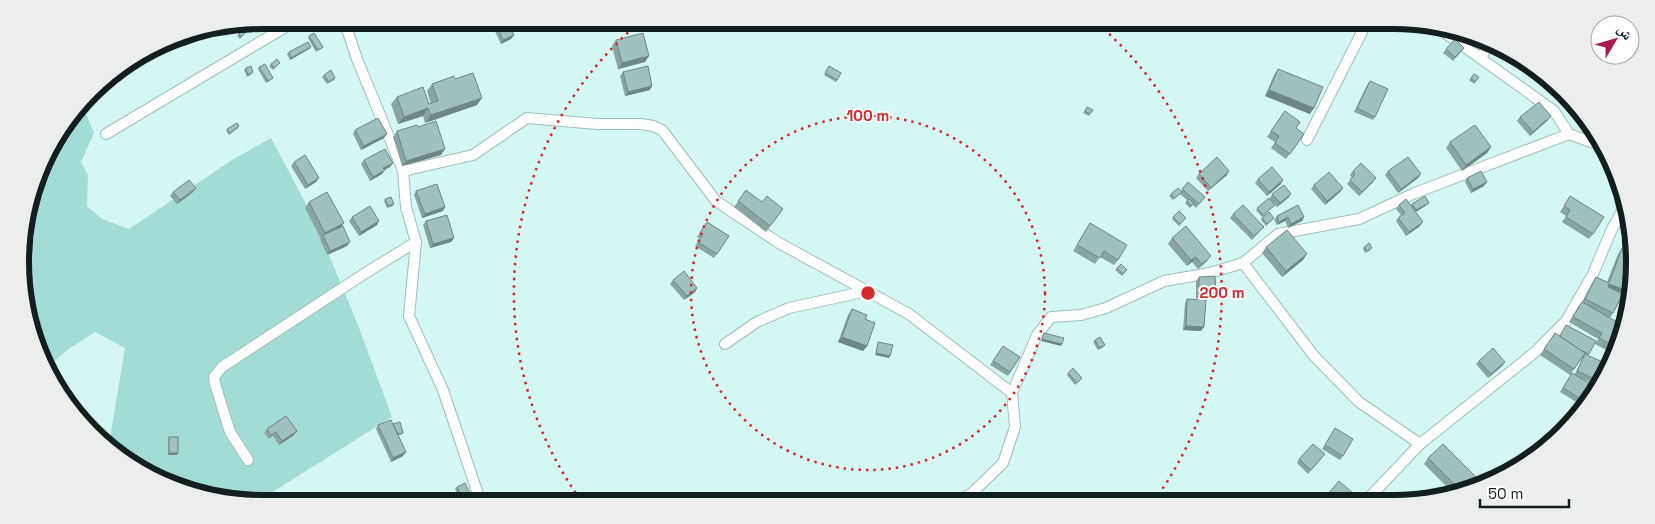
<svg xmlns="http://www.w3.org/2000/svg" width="1655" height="524" font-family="'Space Grotesk','Noto Naskh Arabic',sans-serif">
	<rect width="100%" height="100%" fill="#d5f7f3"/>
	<!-- green -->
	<path fill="#a1ddd5" d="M83,106L94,133L81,162L88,175L87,206L102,219L129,229L232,160L271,138L314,219L358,325L392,417L271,493L274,499H215L128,463L109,444L125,348L95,332L67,350L48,367L28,324L22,231L45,155Z"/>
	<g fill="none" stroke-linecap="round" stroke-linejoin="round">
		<defs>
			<g id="street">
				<path d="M344,20L357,59L403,171L406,207L416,242L409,316L443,390L480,500"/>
				<path d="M1434,25L1554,111L1569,134L1591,142L1601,144"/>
				<path d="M1481,58L1488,45"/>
				<path d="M106,134L297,20"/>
				<path d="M1307,140L1366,24"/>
				<path d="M403,171L473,155L527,118L598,124H641L653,126L662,130L716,201L779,243L909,314L1012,393"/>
				<path d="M1243,263L1314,356L1359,402L1420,444"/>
				<path d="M725,344L757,322L789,308L867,291"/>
				<path d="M248,460L230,432L215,384L214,377L222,367L367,272L416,242"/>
				<path d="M959,501L972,493L1003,463L1015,427L1012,393L1037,335L1051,317L1081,315L1106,308L1164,281L1210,273L1243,263L1278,234L1359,219L1415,193L1569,134"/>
				<path d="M1365,502L1420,444L1534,353L1566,321L1593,274L1611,231L1626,204"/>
			</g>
		</defs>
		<!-- street casing -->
		<use href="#street" stroke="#9ebfba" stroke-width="12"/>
		<!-- street -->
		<use href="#street" stroke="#fff" stroke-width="10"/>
	</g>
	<!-- wall -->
	<g fill="#89a5a2">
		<path d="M495,21L514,35L511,39L501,44L492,25Z"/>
		<path d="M247,31L240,39L237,36L239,34Z"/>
		<path d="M309,36L323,47L321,49L316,52L308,38Z"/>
		<path d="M616,40L645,62L618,69L612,46Z"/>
		<path d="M311,47L309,49L290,60L287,54L289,52Z"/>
		<path d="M1446,49L1461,52L1453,61L1443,53Z"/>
		<path d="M1502,50L1511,54L1509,57L1501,52Z"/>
		<path d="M280,63L273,70L269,66L271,64Z"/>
		<path d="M829,66L841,73L836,82L824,75Z"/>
		<path d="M259,67L271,80L266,83L258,69Z"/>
		<path d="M246,68L252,74L247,77L244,70Z"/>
		<path d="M1278,69L1310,114L1265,96L1274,75Z"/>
		<path d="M623,72L650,90L625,96L620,76Z"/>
		<path d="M1474,74L1479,77L1474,84L1469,80Z"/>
		<path d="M324,75L335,78L334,80L327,84L322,77Z"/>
		<path d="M455,79L477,105L425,123L423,116L398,124L391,104L397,97L429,104H431L427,91L432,84Z"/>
		<path d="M1370,81L1375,117L1373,120L1354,112L1367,85Z"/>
		<path d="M1087,107L1090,114L1089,116L1083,113Z"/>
		<path d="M1285,111L1296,128L1304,134L1286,159L1271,148L1275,142L1267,137Z"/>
		<path d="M1520,117L1548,120L1530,136L1517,121Z"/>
		<path d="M239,126L238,128L229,135L226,131L227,129Z"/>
		<path d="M418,127L441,155L402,166L393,137L397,131Z"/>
		<path d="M355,130L384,138L361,150L353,134Z"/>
		<path d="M1450,142L1491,147L1487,153L1462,171L1446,148Z"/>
		<path d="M364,160L390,167L384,170L382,174L370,181L361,164Z"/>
		<path d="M294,162L316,182L305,189L291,166Z"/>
		<path d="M1353,171L1373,182L1359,196L1347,184L1352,178L1350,175Z"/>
		<path d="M1388,171L1421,174L1418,178L1398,193L1385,175Z"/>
		<path d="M1199,174L1227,175L1208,191L1196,178Z"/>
		<path d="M1467,178L1484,186L1471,193L1465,182Z"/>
		<path d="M1258,179L1281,184L1267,196L1255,183Z"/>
		<path d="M1188,182L1205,197L1196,208L1193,205L1190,208L1185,203L1187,200L1180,194L1173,200L1169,196L1171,194L1181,191Z"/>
		<path d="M1314,185L1343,188L1340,192L1325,205L1311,189Z"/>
		<path d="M746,190L762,202L783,209L766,232L734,207Z"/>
		<path d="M416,191L445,207L443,211L422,218L414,195Z"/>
		<path d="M173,192H193L177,204L170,196Z"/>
		<path d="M1272,194H1291L1288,198L1277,207L1275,205L1262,217L1256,210L1270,198Z"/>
		<path d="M1570,196L1593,234L1589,239L1562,222L1566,216L1560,212Z"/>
		<path d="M385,199L394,204L393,206L387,208L384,201Z"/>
		<path d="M309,202L347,246L327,255L320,239H321L305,208Z"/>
		<path d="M1412,204L1427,205L1416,212L1420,226L1406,236L1396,221L1398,218L1401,215L1396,209L1399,205H1411Z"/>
		<path d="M1179,211L1186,218L1179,226L1172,219Z"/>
		<path d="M1233,214L1264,227L1261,230L1252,240L1230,218Z"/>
		<path d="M1277,216L1304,217L1302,221L1288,228L1285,221L1277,225L1274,220Z"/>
		<path d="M352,217L377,225L359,236L349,221Z"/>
		<path d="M1262,218H1274L1266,226L1261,220Z"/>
		<path d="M426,221L454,238L451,242L430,248L423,225Z"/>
		<path d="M707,222L729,236L714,258L695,246L700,239L697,237Z"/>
		<path d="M1090,223L1118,260L1114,265L1100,257L1095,264L1073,251Z"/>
		<path d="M1172,238L1207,261L1198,269L1192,262L1187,266L1168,244Z"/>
		<path d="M1266,247L1303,260L1282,277L1262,253Z"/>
		<path d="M1364,247L1371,250L1365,253L1363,249Z"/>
		<path d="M1622,248V296L1613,313L1610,318L1614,346L1610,352L1595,344L1598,339L1569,322L1578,307L1582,302L1592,283L1596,277L1607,282L1618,254Z"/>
		<path d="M1121,264L1127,270L1122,276L1115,270Z"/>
		<path d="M1199,277L1216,293L1213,297L1196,298V281Z"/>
		<path d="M673,280L697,288L695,292L684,300L670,284Z"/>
		<path d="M1187,299L1201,331L1183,330L1185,303Z"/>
		<path d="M852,309L865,319L867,346L863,351L838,342L848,315Z"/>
		<path d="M1566,325L1596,341L1588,355L1599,381L1596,385L1580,378L1590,384L1578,403L1560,392L1572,373L1575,374L1583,357L1570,375L1540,355L1555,333L1560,336Z"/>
		<path d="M1095,340L1104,347L1098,350L1093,342Z"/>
		<path d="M1003,346L1020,357L1008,376L990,365Z"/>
		<path d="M1479,361L1505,362L1502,366L1488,378L1476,364Z"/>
		<path d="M1068,373L1081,380L1075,385L1067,375Z"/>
		<path d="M393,424L402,435H398L403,456L391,462L376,429L378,425Z"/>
		<path d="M1335,428L1343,456L1340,460L1322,449Z"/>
		<path d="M267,429L294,435L279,445L273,436L269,439L264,433Z"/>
		<path d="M169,437L177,455H168V439Z"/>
		<path d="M1322,458L1308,474L1297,463L1299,459Z"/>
		<path d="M1428,458L1483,484L1457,492L1455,491L1453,493L1424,464Z"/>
		<path d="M457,487L471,499L461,500L455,489Z"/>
	</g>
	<!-- shaded-wall -->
	<g fill="#6f8684">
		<path d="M514,35L511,39L501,44L503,40Z"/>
		<path d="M311,47L309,49L290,60L291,58Z"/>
		<path d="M649,56L645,62L618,69L622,63Z"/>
		<path d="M652,86L650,90L625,96L628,92Z"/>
		<path d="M1269,90L1314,108L1310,114L1265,96Z"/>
		<path d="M482,98L477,105L425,123L431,115Z"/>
		<path d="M428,108L423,116L398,124L404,117Z"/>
		<path d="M1551,116L1548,120L1530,136L1533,132Z"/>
		<path d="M387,134L384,138L361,150L364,146Z"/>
		<path d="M1491,147L1487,153L1462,171L1466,165Z"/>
		<path d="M445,149L441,155L402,166L406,161Z"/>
		<path d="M393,163L390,167L380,172L383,168Z"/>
		<path d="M385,170L382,174L370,181L373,177Z"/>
		<path d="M1229,171L1227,175L1208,191L1211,188Z"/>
		<path d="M1421,174L1418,178L1398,193L1401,189Z"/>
		<path d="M319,178L316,182L305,189L308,185Z"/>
		<path d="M1376,178L1373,182L1359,196L1362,192Z"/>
		<path d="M1283,180L1281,184L1267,196L1269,192Z"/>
		<path d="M1487,182L1484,186L1471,193L1473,189Z"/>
		<path d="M196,188L193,192L177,204L180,200Z"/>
		<path d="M1343,188L1340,192L1325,205L1327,201Z"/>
		<path d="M1291,194L1288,198L1277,207L1280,203Z"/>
		<path d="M1429,203L1427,205L1415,212L1416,210Z"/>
		<path d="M445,207L443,211L422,218L425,214Z"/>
		<path d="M1288,217L1285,221L1277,225L1279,222Z"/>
		<path d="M1304,217L1302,221L1288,228L1291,224Z"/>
		<path d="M379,221L377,225L359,236L361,232Z"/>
		<path d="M1423,222L1420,226L1406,236L1409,232Z"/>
		<path d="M344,223L340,229L323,236L325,233Z"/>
		<path d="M454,238L451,242L430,248L433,244Z"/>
		<path d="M350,242L347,246L327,255L330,251Z"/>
		<path d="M1307,254L1303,260L1282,277L1286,271Z"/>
		<path d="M1211,256L1207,261L1198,269L1202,264Z"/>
		<path d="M1196,257L1192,262L1187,266L1191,260Z"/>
		<path d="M1609,284L1630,292V300L1605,289Z"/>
		<path d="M697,288L695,292L684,300L687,296Z"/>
		<path d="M1216,293L1213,297L1196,298L1199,294Z"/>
		<path d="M1186,326L1204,327L1201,331L1183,330Z"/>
		<path d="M842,337L867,346L863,351L838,342Z"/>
		<path d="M1042,339L1062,344L1061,346L1041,341Z"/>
		<path d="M876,353L890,356L889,358L875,355Z"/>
		<path d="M1505,362L1502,366L1488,378L1491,374Z"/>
		<path d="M297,431L294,435L279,445L282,441Z"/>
		<path d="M406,452L403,456L391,462L393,458Z"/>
		<path d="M169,453H178L177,455H168Z"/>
	</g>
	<!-- building -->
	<g fill="#9fc0bc" stroke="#6f8684">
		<path d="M495,21H508L514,35L503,40Z"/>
		<path d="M245,28L247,31L241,37L239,34Z"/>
		<path d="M314,33L323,47L318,50L309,36Z"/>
		<path d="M643,33L649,56L622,63L616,40Z"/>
		<path d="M1455,39L1464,48L1455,57L1446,49Z"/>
		<path d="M308,42L311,47L291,58L289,52Z"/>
		<path d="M277,59L280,63L274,68L271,64Z"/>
		<path d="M265,64L273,78L268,81L259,67Z"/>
		<path d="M251,66L253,72L248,75L246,68Z"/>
		<path d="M648,66L652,86L628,92L623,72Z"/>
		<path d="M829,66L841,73L837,80L825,73Z"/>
		<path d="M1278,69L1323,87L1314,108L1269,90Z"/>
		<path d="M331,70L335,78L329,82L324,75Z"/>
		<path d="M473,73L482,98L431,115L428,108L404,117L397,97L423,87L429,104L438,101L432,84L454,76L455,79Z"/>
		<path d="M1474,74L1479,77L1475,82L1471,78Z"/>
		<path d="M1370,81L1388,89L1375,117L1357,108Z"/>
		<path d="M1539,102L1551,116L1533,132L1520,117Z"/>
		<path d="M1087,107L1093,110L1090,114L1085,111Z"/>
		<path d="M1285,111L1300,122L1296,128L1304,134L1290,154L1275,143L1279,136L1271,131Z"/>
		<path d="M378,118L387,134L364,146L355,130Z"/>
		<path d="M436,121L445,149L406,161L397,131L417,125L418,127Z"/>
		<path d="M237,123L239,126L230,133L227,129Z"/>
		<path d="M1475,125L1491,147L1466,165L1450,142Z"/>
		<path d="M385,149L393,163L383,168L385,170L373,177L364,160Z"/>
		<path d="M305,155L319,178L308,185L294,162Z"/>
		<path d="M1217,157L1229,171L1211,188L1199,174Z"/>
		<path d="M1408,157L1421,174L1401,189L1388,171Z"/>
		<path d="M1361,163L1376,178L1362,192L1350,180L1355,174L1353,171Z"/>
		<path d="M1272,167L1283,180L1269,192L1258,179Z"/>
		<path d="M1481,171L1487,182L1473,189L1467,178Z"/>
		<path d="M1329,172L1343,188L1327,201L1314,185Z"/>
		<path d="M189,180L196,188L180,200L173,192Z"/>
		<path d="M1188,182L1205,197L1199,204L1182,189Z"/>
		<path d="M437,184L445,207L425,214L416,191Z"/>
		<path d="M1284,185L1291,194L1280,203L1272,194Z"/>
		<path d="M1178,188L1182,192L1175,198L1171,194Z"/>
		<path d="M746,190L762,202L767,196L783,209L770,226L738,201Z"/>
		<path d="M327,192L344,223L325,233L309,202Z"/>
		<path d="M1425,196L1429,203L1416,210L1412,204Z"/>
		<path d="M1570,196L1604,217L1593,234L1566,217L1570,210L1564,206Z"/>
		<path d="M391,197L394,204L388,206L385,199Z"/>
		<path d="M1269,198L1275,205L1263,215L1257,208Z"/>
		<path d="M1189,199L1194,203L1191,206L1187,201Z"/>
		<path d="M1406,199L1423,222L1409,232L1398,218L1405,213L1399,205Z"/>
		<path d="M1243,205L1264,227L1254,236L1233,214Z"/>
		<path d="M1298,205L1304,217L1291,224L1288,217L1279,222L1277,216Z"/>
		<path d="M370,206L379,221L361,232L352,217Z"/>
		<path d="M1179,211L1186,218L1180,224L1173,217Z"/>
		<path d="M1269,212L1274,218L1267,224L1262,218Z"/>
		<path d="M447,215L454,238L433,244L426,221Z"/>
		<path d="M707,222L729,236L717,254L698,242L703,235L700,233Z"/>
		<path d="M1090,223L1127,245L1118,260L1104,251L1100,258L1077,245Z"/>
		<path d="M343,226L350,242L330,251L323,235Z"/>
		<path d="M1186,226L1211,256L1202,264L1196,257L1191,260L1172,238Z"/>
		<path d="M1287,230L1307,254L1286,271L1266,247Z"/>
		<path d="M1369,243L1372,248L1367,251L1364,247Z"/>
		<path d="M1622,248L1630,251V292L1609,284L1608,287L1623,294L1613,313L1585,299L1596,277L1609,283Z"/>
		<path d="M1121,264L1127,270L1123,274L1117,268Z"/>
		<path d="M684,271L697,288L687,296L673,280Z"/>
		<path d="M1215,276L1216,293L1199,294V277Z"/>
		<path d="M1187,299L1206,300L1204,327L1186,326Z"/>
		<path d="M1582,302L1624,326L1622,332L1614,346L1599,338L1602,333L1573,317Z"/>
		<path d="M852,309L867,315L865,319L875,323L867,346L842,337Z"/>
		<path d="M1566,325L1596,341L1589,354L1580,350L1560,336Z"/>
		<path d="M1044,333L1064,338L1062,344L1042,339Z"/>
		<path d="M1555,333L1585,353L1574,369L1544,349Z"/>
		<path d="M1100,337L1105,345L1099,348L1095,340Z"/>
		<path d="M878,342L893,345L890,356L876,353Z"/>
		<path d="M1003,346L1020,357L1010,372L993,361Z"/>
		<path d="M1493,348L1505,362L1491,374L1479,361Z"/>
		<path d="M1585,354L1607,364L1599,381L1577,371Z"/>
		<path d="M1073,368L1082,378L1077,383L1068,373Z"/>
		<path d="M1572,373L1590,384L1581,399L1563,388Z"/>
		<path d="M286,416L297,431L282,441L276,432L271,435L267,429Z"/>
		<path d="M391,420L406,452L393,458L378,425Z"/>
		<path d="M400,422L403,433L398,434L393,424Z"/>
		<path d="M1335,428L1353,439L1343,456L1325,445Z"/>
		<rect x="169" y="437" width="9" height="16"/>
		<path d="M1313,444L1325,454L1311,470L1299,459Z"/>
		<path d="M1443,444L1483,484L1464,490L1459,485L1457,487L1428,458Z"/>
		<path d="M1339,481L1354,494L1347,502H1321Z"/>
		<path d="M465,483L472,497L468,500H463L457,487Z"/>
	</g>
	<!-- distance rings -->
	<g fill="none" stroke="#d62828" stroke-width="2.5" stroke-dasharray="2.5 5">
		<circle cx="868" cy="293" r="177"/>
		<path d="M580 499A354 354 0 0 1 640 22M1098 24A354 354 0 0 1 1154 501"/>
	</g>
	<!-- crop -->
	<path d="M0 0H1655V524H0ZM262 29H1393A233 233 0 0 1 1626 262V262A233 233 0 0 1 1393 495H262A233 233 0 0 1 29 262V262A233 233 0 0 1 262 29Z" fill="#eceded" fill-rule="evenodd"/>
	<path fill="none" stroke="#131f1e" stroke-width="6" d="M262 29H1393A233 233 0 0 1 1626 262V262A233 233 0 0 1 1393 495H262A233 233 0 0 1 29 262V262A233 233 0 0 1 262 29Z"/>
	<circle cx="868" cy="293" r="8" fill="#d62828" stroke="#fff" stroke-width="2.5"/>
	<g font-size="15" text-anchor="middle" font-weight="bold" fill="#d62828" stroke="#fff" stroke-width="4" stroke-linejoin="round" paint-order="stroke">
		<text x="868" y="121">100 m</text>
		<text x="1222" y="298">200 m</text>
	</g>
	<!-- north arrow -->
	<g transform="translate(1615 40) rotate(52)"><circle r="24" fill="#ffffff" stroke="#a1a5a5"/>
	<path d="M0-4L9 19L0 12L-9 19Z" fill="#aa184f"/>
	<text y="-8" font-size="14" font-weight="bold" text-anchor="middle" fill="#131f1e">ش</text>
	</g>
	<!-- scale -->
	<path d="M1480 499v8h89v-8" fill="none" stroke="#131f1e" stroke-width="2.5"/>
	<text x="1488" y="499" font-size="15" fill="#131f1e" stroke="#ffffff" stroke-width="4" paint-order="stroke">50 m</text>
</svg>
